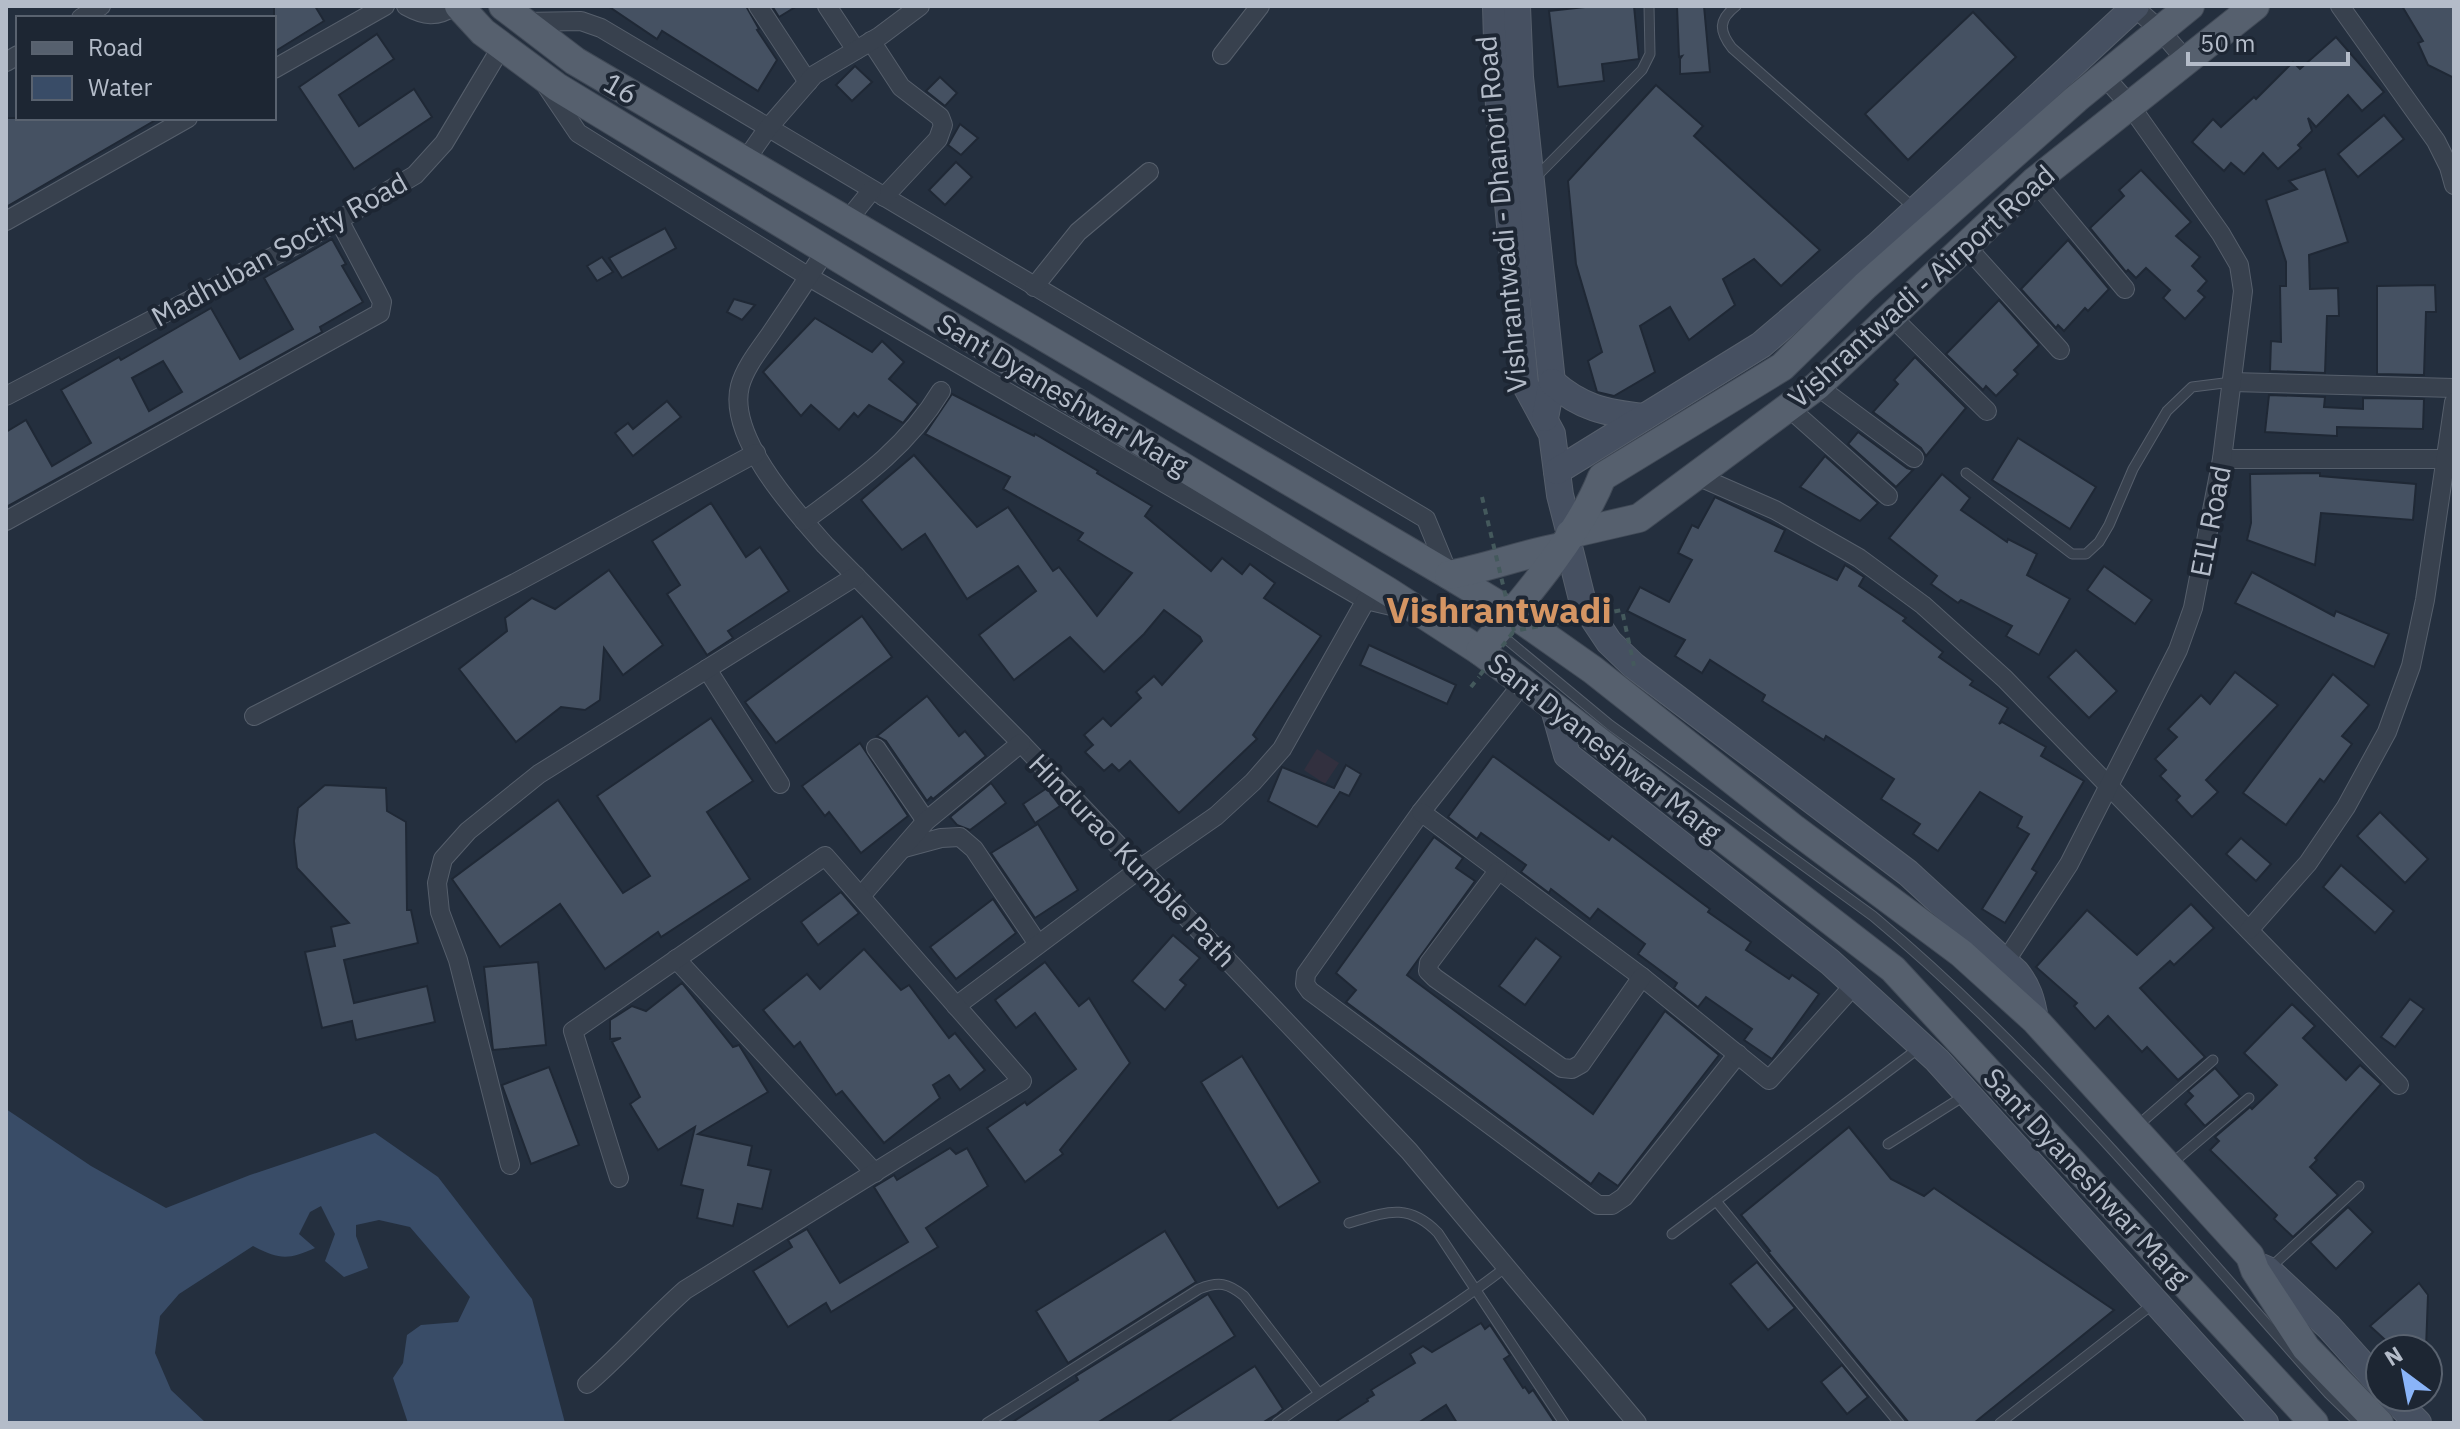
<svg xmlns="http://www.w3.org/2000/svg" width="2460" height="1429" font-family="'IBM Plex Sans',sans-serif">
	<rect width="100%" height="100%" fill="#242f3e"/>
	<!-- medical -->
	<path fill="#32303f" d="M1317,749L1339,763L1325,784L1304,770Z"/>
	<!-- water -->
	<path fill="#394c67" d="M6,1109L91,1166L166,1208L250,1175L375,1133L438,1177L532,1299L565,1423H408L393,1378L403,1363L407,1335L421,1325L458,1322L470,1297L410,1227L379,1220L356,1225V1236L368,1268L344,1277L325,1261L335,1234L321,1206L310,1212L299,1234L315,1248C288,1260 280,1260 253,1246L179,1294L160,1316L155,1353L171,1390L206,1423H6Z"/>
	<!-- building -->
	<g fill="#455162" stroke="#1f2835" stroke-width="2" fill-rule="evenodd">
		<path d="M274,6H315L324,21L274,52Z"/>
		<path d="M608,6H746L759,29L757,30L777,60L758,91L662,31L657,39Z"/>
		<path d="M772,6H797L779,17Z"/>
		<path d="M1594,6H1634L1639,59L1602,64L1604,81L1558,87L1549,11Z"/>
		<path d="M1677,6H1704L1710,72L1680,74V59L1682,56L1679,57Z"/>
		<path d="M2402,6H2454V78L2428,65L2418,43L2423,41Z"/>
		<path d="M1973,12L2016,57L1908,160L1865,114Z"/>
		<path d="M377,34L394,59L339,95L359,126L414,89L432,117L354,169L299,87Z"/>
		<path d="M2336,37L2384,92L2362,111L2348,95L2316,127L2308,118L2312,131L2298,145L2301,148L2278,169L2263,153L2244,174L2231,163L2224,171L2192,142L2213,119L2221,127L2254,97L2256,99L2293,62L2300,69Z"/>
		<path d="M855,66L872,82L852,101L836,85Z"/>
		<path d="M940,77L957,93L945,106L926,91Z"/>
		<path d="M1656,85L1703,126L1694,136L1820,250L1781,286L1754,259L1723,279L1735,305L1689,340L1670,307L1640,326L1655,372L1614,396L1597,392L1588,361L1602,352L1576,264L1568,181Z"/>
		<path d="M2384,115L2404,139L2358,177L2338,154Z"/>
		<path d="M6,118H159L6,207Z"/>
		<path d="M960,124L978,138L961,155L948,145Z"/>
		<path d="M956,162L972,177L945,205L929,190Z"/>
		<path d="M2325,169L2348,242L2309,255L2310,289L2338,288L2339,316H2327L2325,373L2270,371L2271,341L2281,342L2280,286H2286V262L2266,200L2297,189L2289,181Z"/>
		<path d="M2141,170L2191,222L2176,236L2200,257L2192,266L2207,281L2198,291L2205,297L2185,319L2163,298L2170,290L2146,268L2136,278L2128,270L2126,272L2090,228L2124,196L2119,190Z"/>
		<path d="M665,228L676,248L622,278L609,258Z"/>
		<path d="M332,239L346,264L342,266L363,302L320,327L322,332L6,507V432L26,420L52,466L91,443L61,390L119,357L121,360L211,308L240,359L293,329L264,278ZM163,361L182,392L149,411L132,378Z"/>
		<path d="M2068,240L2109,289L2088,311L2085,308L2064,331L2058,325L2056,328L2021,289Z"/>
		<path d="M602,257L613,272L597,281L587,266Z"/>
		<path d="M2435,285L2436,312H2426L2424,375L2377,374V286Z"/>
		<path d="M734,299L755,305L742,320L727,312Z"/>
		<path d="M1999,300L2039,345L2014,370L2018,374L1996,396L1986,386L1983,390L1946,354Z"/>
		<path d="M815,318L872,352L882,341L904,362L889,379L918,404L903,423L869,405L858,417L854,413L839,430L811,405L801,416L763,372Z"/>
		<path d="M1915,357L1966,408L1926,456L1921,448L1873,412L1898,384L1894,380Z"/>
		<path d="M952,394L1034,436L1035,434L1098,471L1097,473L1152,506L1145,516L1211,571L1222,558L1242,574L1250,564L1275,583L1264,598L1321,636L1253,735L1257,739L1179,813L1130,761L1119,771L1112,764L1104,771L1085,752L1093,745L1084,735L1103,718L1111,726L1141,698L1136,692L1154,676L1162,685L1202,641L1200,637L1164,610L1144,634L1104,672L1070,637L1014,680L979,635L1036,591L1018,566L967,599L925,534L902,550L861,500L914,455L977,527L1008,507L1053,571L1059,567L1097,616L1132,573L1078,540L1083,533L1003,489L1010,477L925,434Z"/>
		<path d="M2269,395L2325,397L2324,407L2363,409V398L2424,399L2423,429L2337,427V436L2265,432Z"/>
		<path d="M667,401L681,417L633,456L615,433L628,423L633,429Z"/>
		<path d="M1858,432L1907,468L1913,470L1896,487L1848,444Z"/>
		<path d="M2018,438L2096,487L2070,529L1992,480Z"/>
		<path d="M1825,456L1878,503L1860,521L1800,487Z"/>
		<path d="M2320,473V476L2416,484L2413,520L2321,513L2315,565L2247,540L2251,523L2250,474Z"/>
		<path d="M1942,474L1970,498L1961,510L2007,542L2008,539L2037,554L2027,575L2070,599L2039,655L2006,636L2012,626L1961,600L1958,603L1931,584L1937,576L1889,538Z"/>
		<path d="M1715,497L1785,530L1775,551L1837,580L1845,565L1864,577L1859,586L1906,618L1903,621L1943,652L1939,657L1973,681L1970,685L2008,708L1999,724L2002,722L2046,747L2041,756L2084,781L2032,869L2037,872L2005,923L1982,909L2029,834L2017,827L2022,817L1980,792L1938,851L1913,834L1920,824L1881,799L1894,779L1826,736L1824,740L1762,701L1765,695L1710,660L1702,673L1675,656L1685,640L1627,611L1640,587L1669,602L1692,560L1678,553L1692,525L1698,528Z"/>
		<path d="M711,503L746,557L760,547L789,591L728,631L733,638L707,655L667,594L680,585L652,541Z"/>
		<path d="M2104,566L2152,600L2135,624L2087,590Z"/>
		<path d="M609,570L663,645L623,675L604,648L600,700L585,710L561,707L516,742L459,669L507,631L505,618L532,598L555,609Z"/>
		<path d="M2252,572L2334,616L2336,611L2389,634L2374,667L2235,603Z"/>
		<path d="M862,616L892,657L776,743L745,702Z"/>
		<path d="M1369,645L1456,685L1447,704L1360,665Z"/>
		<path d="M2076,650L2117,691L2089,718L2048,677Z"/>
		<path d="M2235,672L2278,705L2206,780L2218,792L2192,817L2176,800L2180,796L2160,776L2166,770L2155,759L2177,737L2168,729L2201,695L2210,704Z"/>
		<path d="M2333,674L2369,705L2342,736L2352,744L2324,782L2320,779L2286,825L2243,793Z"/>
		<path d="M927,696L959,736L965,731L986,756L933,799L931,797L927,801L886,741L877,736Z"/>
		<path d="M711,718L753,781L707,812L750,879L661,937L658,932L605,969L560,904L500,947L452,879L558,800L623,893L650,876L597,796Z"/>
		<path d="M860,743L908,816L861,853L829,812L825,816L802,786Z"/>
		<path d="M1493,756L1609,840L1612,836L1710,909L1708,912L1751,942L1746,950L1789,979L1792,975L1819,994L1772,1059L1744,1040L1752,1029L1706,997L1698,1007L1674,988L1677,983L1638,954L1645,944L1598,909L1590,919L1551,889L1549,893L1521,872L1526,865L1481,833L1477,839L1448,817Z"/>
		<path d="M1346,765L1361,774L1349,796L1340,792L1317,827L1268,801L1282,767L1334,788Z"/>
		<path d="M991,783L1006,803L970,830L957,825L950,817Z"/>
		<path d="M325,785L386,788L387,811L406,822L407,910H411L418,943L344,960L354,1003L427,986L435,1022L356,1040L352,1021L322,1028L305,952L335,946L331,927L349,923L297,868L294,841L298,808Z"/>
		<path d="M1047,788L1060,806L1035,823L1023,804Z"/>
		<path d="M2380,812L2428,859L2405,883L2357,836Z"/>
		<path d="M1038,824L1078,890L1035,918L991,853Z"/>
		<path d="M1434,837L1463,858L1456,868L1475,881L1407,975L1593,1114L1665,1011L1719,1055L1618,1186L1599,1173L1591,1184L1346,1002L1356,990L1336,973Z"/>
		<path d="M2241,838L2271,864L2256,881L2226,854Z"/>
		<path d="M2341,865L2394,911L2375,933L2323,887Z"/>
		<path d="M841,892L859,913L818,945L801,922Z"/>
		<path d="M993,899L1016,933L956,979L930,947Z"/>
		<path d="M2191,904L2214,928L2174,965L2170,961L2140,988L2205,1057L2178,1080L2147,1047L2142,1052L2108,1016L2095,1029L2074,1006L2077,1003L2036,967L2087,910L2137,955Z"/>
		<path d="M1173,935L1200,958L1180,980L1186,985L1165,1010L1132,981Z"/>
		<path d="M1536,938L1561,957L1525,1005L1499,986Z"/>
		<path d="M864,949L901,990L909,985L949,1038L955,1033L985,1070L960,1090L949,1075L933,1085L940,1098L884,1143L842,1091L836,1095L800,1042L794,1047L763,1010L807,974L820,989Z"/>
		<path d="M538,962L546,1045L493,1050L484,967Z"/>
		<path d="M1045,962L1079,1006L1089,998L1130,1063L1060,1150L1063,1154L1025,1182L987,1128L1025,1102L1027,1105L1076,1069L1035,1013L1016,1028L995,1000Z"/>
		<path d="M682,983L733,1047L739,1045L768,1092L698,1134L752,1146L748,1165L771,1170L762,1209L738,1204L733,1226L697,1218L703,1190L681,1185L695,1127L658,1150L630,1104L640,1097L612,1042L621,1038L610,1039V1020L632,1006L646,1011Z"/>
		<path d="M2410,999L2424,1009L2395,1047L2381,1037Z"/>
		<path d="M2292,1004L2315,1026L2303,1038L2346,1080L2360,1065L2381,1084L2315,1158L2317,1160L2310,1167L2338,1195L2293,1237L2274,1219L2277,1215L2210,1150L2219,1141L2215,1137L2250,1107L2252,1109L2277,1085L2244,1053Z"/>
		<path d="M1242,1056L1320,1182L1278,1208L1201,1082Z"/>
		<path d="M549,1067L579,1145L531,1164L502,1085Z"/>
		<path d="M2215,1068L2240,1096L2205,1126L2185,1104L2193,1096L2188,1091Z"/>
		<path d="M1849,1127L1891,1179L1924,1196L1934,1188L2114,1310L1974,1423H1909L1768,1252L1770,1251L1741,1215Z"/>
		<path d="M950,1148L956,1154L967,1148L988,1186L926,1228L938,1247L831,1312L826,1303L788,1327L753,1271L792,1247L788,1240L807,1229L840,1283L908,1242L874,1187L894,1175L897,1180Z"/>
		<path d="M2348,1207L2373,1232L2336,1269L2310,1242Z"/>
		<path d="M1165,1231L1196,1282L1068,1363L1036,1311Z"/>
		<path d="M1757,1262L1795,1308L1768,1330L1730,1284Z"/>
		<path d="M2419,1283L2428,1295L2426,1349H2395L2370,1326Z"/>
		<path d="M1208,1294L1235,1336L1097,1423H1011L1078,1380L1076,1376Z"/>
		<path d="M1481,1323L1485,1329L1490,1325L1510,1355L1504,1359L1523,1388L1525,1387L1529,1393L1533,1390L1555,1423H1457L1446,1405L1418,1423H1334L1368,1401L1367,1399L1374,1395L1371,1390L1415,1363L1410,1354L1423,1346L1432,1352Z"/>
		<path d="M1842,1365L1868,1397L1847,1414L1821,1382Z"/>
		<path d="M1255,1366L1283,1409L1277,1414L1262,1423H1166Z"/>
	</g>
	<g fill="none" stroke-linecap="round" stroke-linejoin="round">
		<defs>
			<g id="lane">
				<path d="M1736,6C1718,20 1719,31 1732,48L1913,207"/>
				<path d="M1536,177L1642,70L1650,54L1649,6"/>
				<path d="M1966,473L2072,554H2086L2099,542L2109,525L2133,469L2167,411L2192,387L2232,382"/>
				<path d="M1499,633L1610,725L1873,916C2042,1057 2182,1230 2329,1394L2359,1423"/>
				<path d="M2136,1127L2213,1060"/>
				<path d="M1888,1144L1964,1096"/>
				<path d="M2170,1165L2249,1098"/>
				<path d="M1716,1201L1899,1423"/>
				<path d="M1349,1223C1386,1212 1408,1202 1438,1233L1564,1423"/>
				<path d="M1672,1234L1919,1048"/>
				<path d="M2271,1267L2359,1186"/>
				<path d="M987,1423L1199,1289C1219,1281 1228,1283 1244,1296L1318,1392"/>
				<path d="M1277,1423C1351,1368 1433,1324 1506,1267"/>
				<path d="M2000,1423L2153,1304"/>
			</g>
			<g id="street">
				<path d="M406,6C424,16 437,18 454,6"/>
				<path d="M758,6L808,82"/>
				<path d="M827,6L856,50"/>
				<path d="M2133,6L2159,29L2185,59"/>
				<path d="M2340,6L2436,141L2449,167L2454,185"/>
				<path d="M81,18L101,6"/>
				<path d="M523,22L581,21L601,28L1426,519L1449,575"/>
				<path d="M871,41L901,87L940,117L943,125L938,139L884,197"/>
				<path d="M1222,55L1260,6"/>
				<path d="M6,62L18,55"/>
				<path d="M274,69L385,6"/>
				<path d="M545,84L578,133L809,277L1366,600L1404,609"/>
				<path d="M745,161L768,128L814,75L880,36L920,6"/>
				<path d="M2035,181L2125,289"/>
				<path d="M6,221L188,118"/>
				<path d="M847,221L872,190"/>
				<path d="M1966,246L2060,350"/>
				<path d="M826,250C808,278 790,305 771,333C760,349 745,367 740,386C727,437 794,510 825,545L1021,743L1409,1151L1637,1423"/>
				<path d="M1034,287L1078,232L1149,172"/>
				<path d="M1891,316L1987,411"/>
				<path d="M2232,382L2454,388"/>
				<path d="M1817,386L1914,458"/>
				<path d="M6,396L305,240L415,175L444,143L502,46"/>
				<path d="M1788,407L1888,496"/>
				<path d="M2222,459H2446L2453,453"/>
				<path d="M1695,475L1775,510L1859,558L1923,605L2005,679L2399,1085"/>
				<path d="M6,521L380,313L382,302L377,292L339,220"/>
				<path d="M804,521C857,482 906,449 941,391"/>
				<path d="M707,669L780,784"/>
				<path d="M1523,683L1421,812L1306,974L1305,984L1310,991L1598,1205H1612L1624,1197L1738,1054"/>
				<path d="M254,716L515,583L756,453"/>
				<path d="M876,748L926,821"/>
				<path d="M1421,812L1642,977L1769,1080L1855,984"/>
				<path d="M904,848L941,838L960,837L974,849L1038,944"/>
				<path d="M1498,871L1429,963L1428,971L1435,978L1562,1068L1572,1069L1581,1064L1642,977"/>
				<path d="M861,896L926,821L1021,743"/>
				<path d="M2249,930L2308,863L2346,807L2387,732L2411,666L2425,600L2454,402"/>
				<path d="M676,959L875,1173"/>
				<path d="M2005,962L2069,864L2178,650L2193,608L2222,459L2243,291L2239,265L2221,234L2129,104L2104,76"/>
				<path d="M956,1006L1141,868L1216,816L1253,782L1282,749L1366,600"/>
				<path d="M510,1165L458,960L440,912L437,883L443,859L468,831L539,774L856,576"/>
				<path d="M587,1384C621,1355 651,1320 685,1290L1022,1081L825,856L573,1031L619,1178"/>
			</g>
			<g id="secondary">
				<path d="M1496,6L1499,108L1525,384L1552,434L1560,495L1570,534"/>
				<path d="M1517,6L1520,77L1552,382L1545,418"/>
				<path d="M1552,382C1581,408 1606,413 1644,417"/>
				<path d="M1557,471L1761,345L1877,246L2136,6"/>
				<path d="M1567,539L1583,603L1609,642L1634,666L1908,873L2016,972C2028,987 2032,1000 2035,1020"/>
				<path d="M1554,709L1567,755L1830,962L1937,1060L2265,1423"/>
				<path d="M2255,1270L2261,1267L2268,1270L2329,1327L2380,1384"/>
				<path d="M2392,1397L2418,1423"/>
			</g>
			<g id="primary">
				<path d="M459,6L483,32L557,87L1389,592L1480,651L1523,683L1893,969L2314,1423"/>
				<path d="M503,6L575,61L1449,575L1512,613L1593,670L1793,828L1961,953L2035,1020L2250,1256L2255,1270L2306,1348L2379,1423"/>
				<path d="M1570,534L1639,518L1817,386L2035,181L2255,6"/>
				<path d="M1449,575C1487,568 1523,554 1561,547"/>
				<path d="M1480,651C1521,602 1579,536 1602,477L1782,367L1865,286L2076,99L2190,6"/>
			</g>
		</defs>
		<!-- lane casing -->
		<use href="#lane" stroke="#565f6c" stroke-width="11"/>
		<!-- street casing -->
		<use href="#street" stroke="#565f6c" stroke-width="20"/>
		<!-- secondary casing -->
		<use href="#secondary" stroke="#565f6c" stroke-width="28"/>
		<!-- primary casing -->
		<use href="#primary" stroke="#414a57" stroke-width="30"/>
		<!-- path -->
		<path stroke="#44595c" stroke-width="4" stroke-dasharray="6 6" stroke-linecap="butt" d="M1471,687L1479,677"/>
		<!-- lane -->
		<use href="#lane" stroke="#38414e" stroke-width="9"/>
		<!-- street -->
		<use href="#street" stroke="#38414e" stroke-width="18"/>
		<!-- secondary -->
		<use href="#secondary" stroke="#465061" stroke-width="26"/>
		<!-- primary -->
		<use href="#primary" stroke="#56606e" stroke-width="28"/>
		<!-- path-bridge -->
		<g stroke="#44595c" stroke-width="4" stroke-dasharray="6 6" stroke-linecap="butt">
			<path d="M1482,497L1514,631L1622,610L1634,666"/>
			<path d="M1480,675L1514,631"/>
		</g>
	</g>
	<g text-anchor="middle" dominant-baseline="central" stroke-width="8" stroke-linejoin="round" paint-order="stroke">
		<!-- street labels -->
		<g font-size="28" fill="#b4bcc9" stroke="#1d2633">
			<text transform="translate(621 88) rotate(30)">16</text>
			<text transform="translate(1501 214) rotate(-95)">Vishrantwadi - Dhanori Road</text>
			<text transform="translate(279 249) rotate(-29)">Madhuban Socity Road</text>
			<text transform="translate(1921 286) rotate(-42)">Vishrantwadi - Airport Road</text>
			<text transform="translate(1063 394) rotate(31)">Sant Dyaneshwar Marg</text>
			<text transform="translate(2210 521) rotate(-79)">EIL Road</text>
			<text transform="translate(1605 747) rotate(38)">Sant Dyaneshwar Marg</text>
			<text transform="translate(1133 860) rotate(46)">Hindurao Kumble Path</text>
			<text transform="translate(2087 1177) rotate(47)">Sant Dyaneshwar Marg</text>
		</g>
		<!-- district labels -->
		<g font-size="36" font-weight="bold" fill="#d59563" stroke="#1d2633">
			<text x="1499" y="609">Vishrantwadi</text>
		</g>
	</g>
	<!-- border -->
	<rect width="2460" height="1429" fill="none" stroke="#b4bcc9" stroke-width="16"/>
	<!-- legend -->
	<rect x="16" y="16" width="260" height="104" fill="#1d2633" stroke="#59626f" stroke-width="2"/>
	<rect x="32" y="42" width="40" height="12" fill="#56606e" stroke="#59626f" stroke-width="2"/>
	<text x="88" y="56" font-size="24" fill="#b4bcc9">Road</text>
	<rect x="32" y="76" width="40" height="24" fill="#394c67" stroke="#59626f" stroke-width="2"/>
	<text x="88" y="96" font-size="24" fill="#b4bcc9">Water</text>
	<!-- north arrow -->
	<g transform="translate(2404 1373) rotate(328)"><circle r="38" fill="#1d2633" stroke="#59626f" stroke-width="2"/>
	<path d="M0-6L14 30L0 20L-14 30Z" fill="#8ab4f8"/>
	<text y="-12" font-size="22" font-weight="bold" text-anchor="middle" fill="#b4bcc9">N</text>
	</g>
	<!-- scale -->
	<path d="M2188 52v12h160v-12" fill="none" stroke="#b4bcc9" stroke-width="4"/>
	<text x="2200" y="52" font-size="24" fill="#b4bcc9" stroke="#1d2633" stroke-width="6" paint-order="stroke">50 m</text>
</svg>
